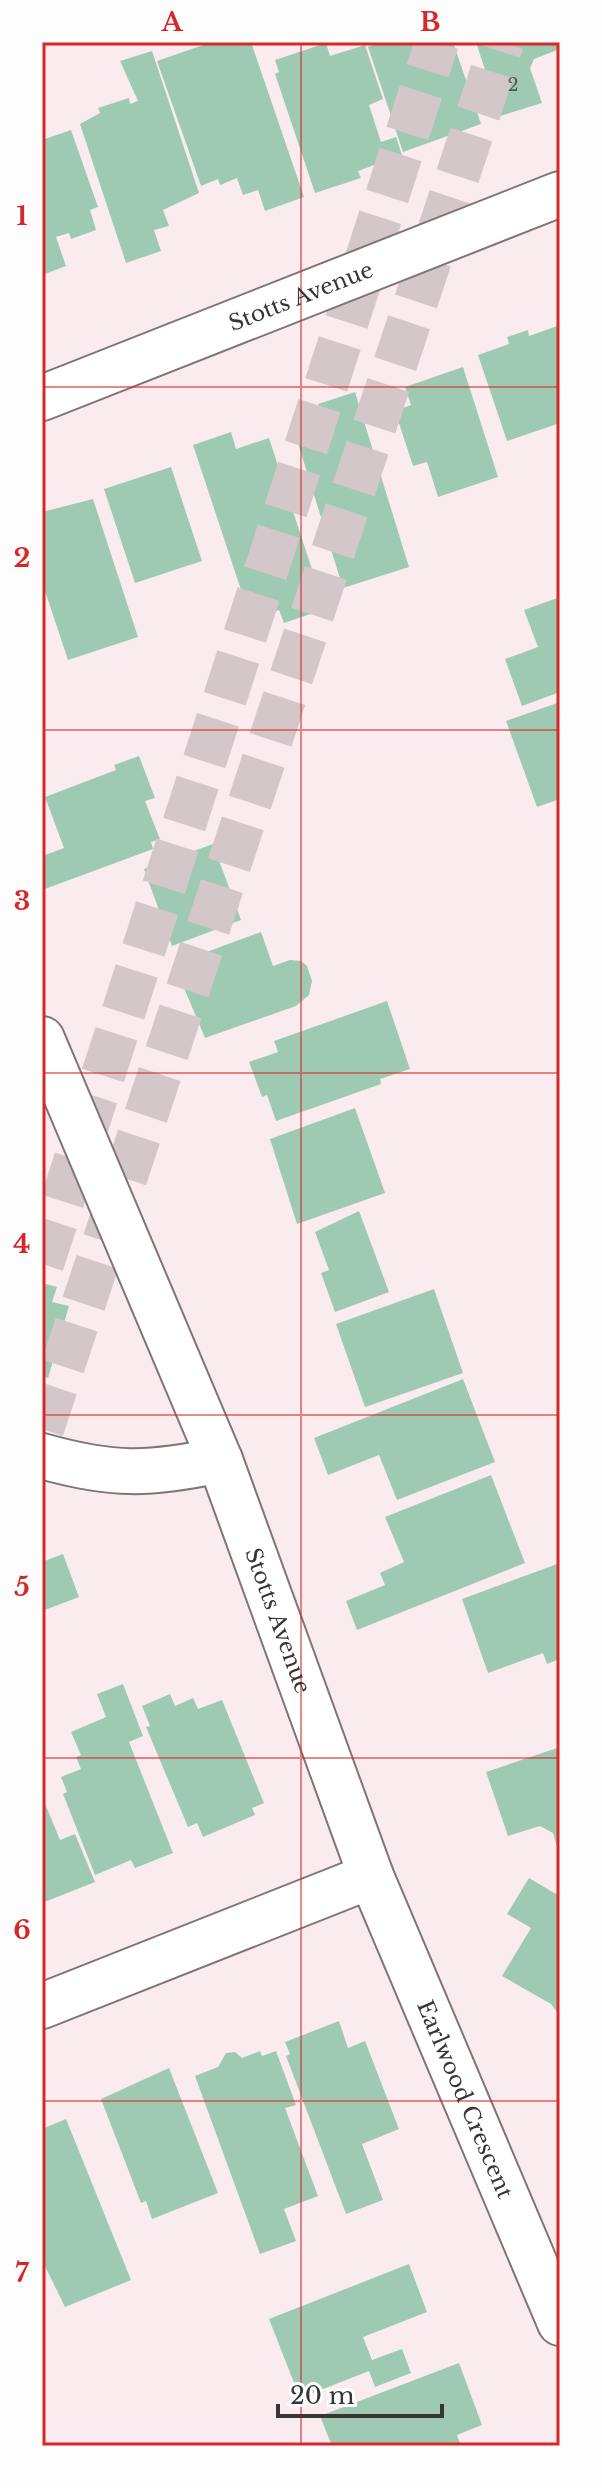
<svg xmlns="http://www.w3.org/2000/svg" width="602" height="2488" font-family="'Libre Baskerville',serif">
	<rect width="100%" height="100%" fill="#faecee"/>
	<!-- building -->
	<g fill="#9ecab4">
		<path d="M212,42H251L304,197L265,211L258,190L243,195L237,178L220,185L218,179L201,186L157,61Z"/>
		<path d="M380,42H453L481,124L403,152L368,47Z"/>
		<path d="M476,42H559L560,49L534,59L530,68L542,103L500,116Z"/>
		<path d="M326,43L330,56L365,45L383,99L369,105L381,142L396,137L412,185L387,193L377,164L358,171L361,178L315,193L275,74L279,72L275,60Z"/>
		<path d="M152,51L199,193L163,210L169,226L154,230L161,251L126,263L80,124L100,113L98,108L129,98L130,104L138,101L120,61Z"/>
		<path d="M71,130L98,207L90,210L96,230L71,239L69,233L56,237L66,266L42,275V140Z"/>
		<path d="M560,325V423L507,441L478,355L509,344L507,337L528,330L529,336Z"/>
		<path d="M463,367L498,477L438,497L427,462L413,466L395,411L411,405L405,387Z"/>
		<path d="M355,392L409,567L343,588L292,424L322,414L318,404Z"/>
		<path d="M231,432L236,449L269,438L325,609L284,623L279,610L251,620L193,445Z"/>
		<path d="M171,467L202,561L135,583L104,489Z"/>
		<path d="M93,499L138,637L68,660L42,582V512Z"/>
		<path d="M560,597V692L522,706L505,659L538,647L524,610Z"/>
		<path d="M560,702V799L537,807L506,721Z"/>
		<path d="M139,756L155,798L145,801L160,839L151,842L153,849L45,889L42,856L64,848L45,797L116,770L114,765Z"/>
		<path d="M213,844L241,920L172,946L144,869Z"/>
		<path d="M261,932L273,966L290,960L301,961L307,966L312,981L309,995L296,1006L205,1038L174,964Z"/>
		<path d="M387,1001L410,1069L380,1079L381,1084L276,1121L267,1095L262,1097L249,1062L278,1052L274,1041Z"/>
		<path d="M355,1108L385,1193L297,1224L270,1139Z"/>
		<path d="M359,1211L389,1292L335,1312L321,1273L329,1270L315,1232Z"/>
		<path d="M42,1283L57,1287L52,1302L69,1306L48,1378L42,1376Z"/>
		<path d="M434,1289L463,1373L365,1407L336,1324Z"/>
		<path d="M463,1379L495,1462L397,1500L379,1455L328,1475L314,1438Z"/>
		<path d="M491,1475L525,1563L357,1630L346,1601L385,1585L380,1573L404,1562L385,1517Z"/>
		<path d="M63,1554L79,1597L42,1611V1562Z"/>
		<path d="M560,1563V1659L547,1664L543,1653L488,1673L462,1599Z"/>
		<path d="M123,1684L143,1736L129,1742L173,1853L135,1868L131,1860L95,1875L63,1794L67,1792L61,1777L81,1769L76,1757L81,1755L71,1732L106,1717L97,1694Z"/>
		<path d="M170,1694L175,1706L193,1698L198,1709L222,1700L264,1803L252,1808L255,1815L203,1837L197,1823L188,1827L146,1727L150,1726L142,1706Z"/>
		<path d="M560,1747V1853L559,1854L553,1833L540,1826L508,1836L486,1772Z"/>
		<path d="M42,1796L60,1840L75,1834L95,1882L42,1903Z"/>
		<path d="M529,1878L556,1894L560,1887V2016L551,2004L502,1976L531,1928L507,1914Z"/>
		<path d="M339,2021L348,2048L365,2041L399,2129L362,2144L383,2200L346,2214L286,2056L290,2054L285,2042Z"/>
		<path d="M260,2051L262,2056L276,2051L296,2105L285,2108L318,2196L284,2209L296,2241L260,2254L195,2076L218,2067L226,2053L235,2052L242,2058Z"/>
		<path d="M169,2068L218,2193L152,2219L146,2201L141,2203L101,2099Z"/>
		<path d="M66,2119L131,2280L65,2307L42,2260V2129Z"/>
		<path d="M409,2264L427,2312L363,2337L372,2360L402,2349L411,2373L375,2387L369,2371L300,2398L269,2319Z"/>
		<path d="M459,2363L482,2425L457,2435L461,2446H332L320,2416Z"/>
	</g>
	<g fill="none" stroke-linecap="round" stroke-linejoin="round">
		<!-- highway-tunnel -->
		<g stroke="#d4c7c9" stroke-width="44" stroke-dasharray="44 22" stroke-linecap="butt">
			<path d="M42,1264L437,42"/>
			<path d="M42,1429L502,42"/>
		</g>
		<defs>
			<g id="minor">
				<path id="s1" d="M42,398L560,194"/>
				<path id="s2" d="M42,1039L220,1460L371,1876L560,2323"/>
				<path d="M42,1456C112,1476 150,1475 220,1460"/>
				<path d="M42,2006L371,1876"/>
			</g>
		</defs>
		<!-- minor casing -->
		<use href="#minor" stroke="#817475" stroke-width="48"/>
		<!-- minor -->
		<use href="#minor" stroke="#fff" stroke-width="44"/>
	</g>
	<!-- grid -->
	<path fill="none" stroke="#d62828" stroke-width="2" stroke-opacity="0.55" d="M301,42V2446M42,387H560M42,730H560M42,1073H560M42,1415H560M42,1758H560M42,2101H560"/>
	<g text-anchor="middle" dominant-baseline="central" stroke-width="6" stroke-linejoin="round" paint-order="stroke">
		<!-- number labels -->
		<g font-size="18" fill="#535a55">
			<text x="513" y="85">2</text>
		</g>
		<!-- street labels -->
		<g font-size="22" fill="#3a3535" stroke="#fdfdfd">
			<text stroke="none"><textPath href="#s1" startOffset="278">Stotts Avenue</textPath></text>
			<text stroke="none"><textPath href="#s2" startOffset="628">Stotts Avenue</textPath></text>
			<text stroke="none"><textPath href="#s2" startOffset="1142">Earlwood Crescent</textPath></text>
		</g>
	</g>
	<!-- border -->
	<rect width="602" height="2488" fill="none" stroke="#fdfdfd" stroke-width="88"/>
	<!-- scale -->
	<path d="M278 2404v12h164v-12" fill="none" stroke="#3a3535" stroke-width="4"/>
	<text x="290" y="2404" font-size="24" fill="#3a3535" stroke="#fdfdfd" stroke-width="6" paint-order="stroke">20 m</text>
	<rect x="44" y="44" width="514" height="2400" fill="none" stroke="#d62828" stroke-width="3"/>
	<g font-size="26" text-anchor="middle" font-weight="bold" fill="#d62828">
		<text x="172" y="31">A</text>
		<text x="430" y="31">B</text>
		<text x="22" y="225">1</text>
		<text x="22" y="567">2</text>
		<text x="22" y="910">3</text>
		<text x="22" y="1253">4</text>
		<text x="22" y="1596">5</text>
		<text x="22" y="1939">6</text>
		<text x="22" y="2282">7</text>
	</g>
</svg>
